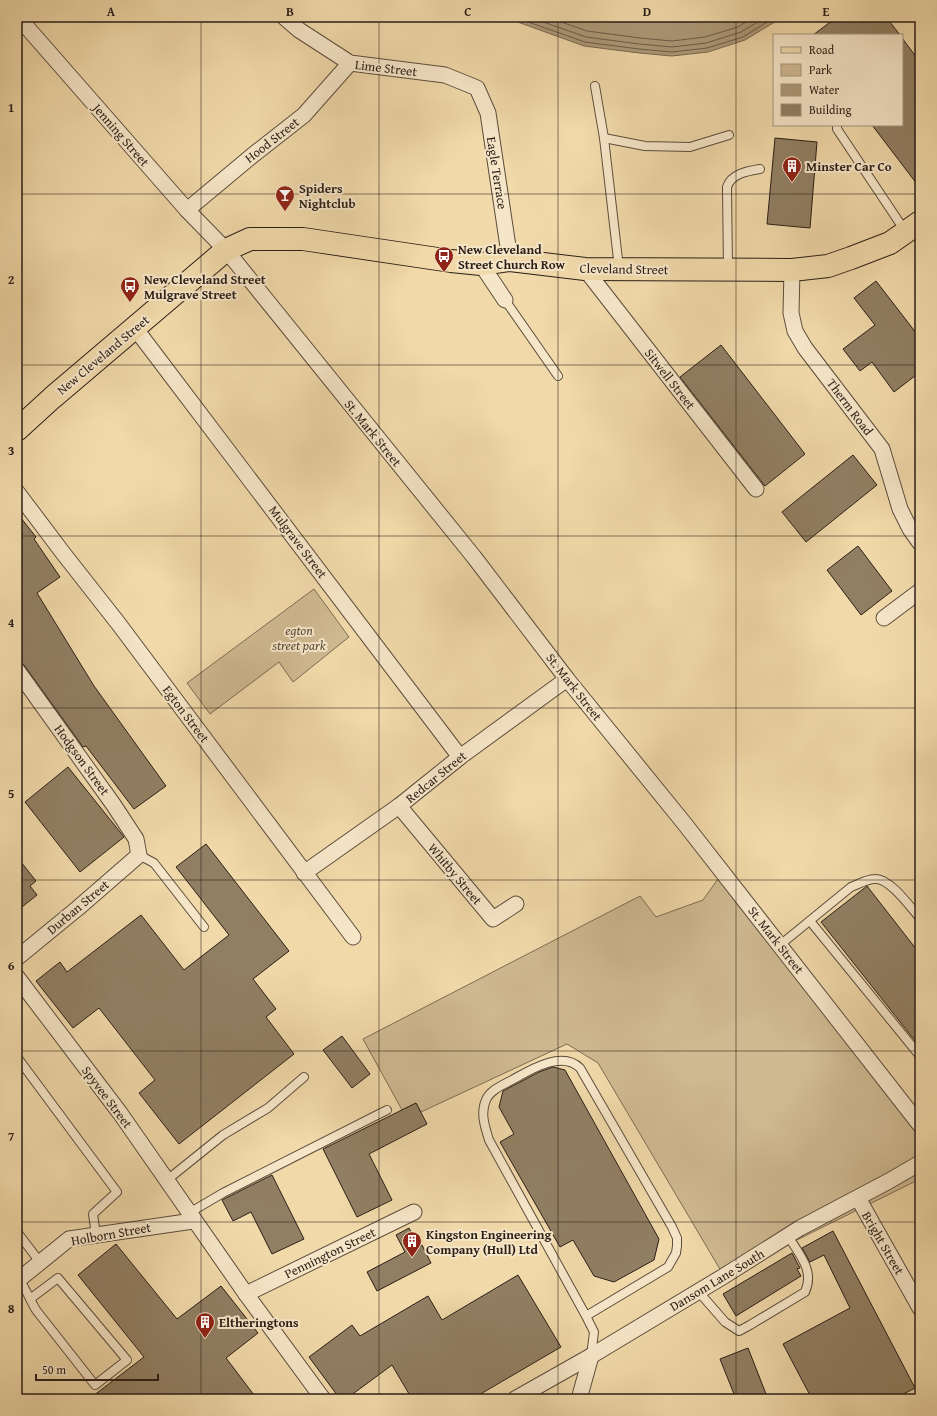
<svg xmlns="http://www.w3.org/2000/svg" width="937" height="1416" font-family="'Gentium Book Plus',serif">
	<rect width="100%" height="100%" fill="#f1d9aa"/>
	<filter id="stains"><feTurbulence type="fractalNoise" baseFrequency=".005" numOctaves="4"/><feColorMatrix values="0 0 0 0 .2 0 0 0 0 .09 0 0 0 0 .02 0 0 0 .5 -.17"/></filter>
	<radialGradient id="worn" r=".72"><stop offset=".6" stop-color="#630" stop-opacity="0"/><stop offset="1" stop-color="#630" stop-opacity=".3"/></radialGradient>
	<!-- green -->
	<g fill="#cfb991" stroke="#7c6c54">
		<path d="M314,589L349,637L293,682L279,662L210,714L187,683Z"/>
		<path d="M725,869L920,1126V1179L724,1276L598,1063L567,1044L421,1112L416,1103L402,1110L363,1039L640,896L656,917L703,900Z"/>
	</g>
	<!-- water -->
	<path fill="#ad9978" stroke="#796851" d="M504,17H783L745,40L708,52L672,56L639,53L584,46Z"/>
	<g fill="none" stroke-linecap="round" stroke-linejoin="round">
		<!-- shore -->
		<g stroke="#6c5c48" stroke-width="1">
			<path d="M514,17L585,42L639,49L672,52L707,48L743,37L775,17"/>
			<path d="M529,17L586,37L639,44L672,47L706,43L741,32L766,17"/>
			<path d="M547,17L587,31L640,38L672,41L705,37L738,27L754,17"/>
		</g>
	</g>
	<!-- building -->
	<g fill="#917f63" stroke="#2a1e17">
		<path d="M837,17H886L900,35H813Z"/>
		<path d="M902,38L920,62V188L872,125H902Z"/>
		<path d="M775,138L817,142L810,228L767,224Z"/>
		<path d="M876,281L920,338V372L894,392L872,362L860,371L843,349L875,325L854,298Z"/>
		<path d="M721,345L805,454L765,486L680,377Z"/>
		<path d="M853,455L877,485L806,542L782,512Z"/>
		<path d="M17,513L36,537L34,539L60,577L37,593L94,686L166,786L134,809L86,746L83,747L24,665L17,660Z"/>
		<path d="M858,546L892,591L861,615L827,570Z"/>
		<path d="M68,767L124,837L80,872L25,802Z"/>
		<path d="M206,844L289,951L253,979L276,1009L266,1017L294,1054L179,1144L139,1093L155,1080L99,1008L73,1028L36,981L60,962L67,972L141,915L184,970L229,935L176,867Z"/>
		<path d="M17,857L36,881L30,886L37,895L17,911Z"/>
		<path d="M867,886L920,954V1047L821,922Z"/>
		<path d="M342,1036L370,1074L352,1088L323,1050Z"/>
		<path d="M553,1067L565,1070L659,1239L654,1260L614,1282L594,1276L573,1240L560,1247L500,1142L514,1134L499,1107L503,1091L539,1072Z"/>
		<path d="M416,1103L427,1124L369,1154L392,1200L357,1217L323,1149Z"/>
		<path d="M272,1175L304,1239L272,1254L251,1212L233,1221L222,1200Z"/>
		<path d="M409,1228L419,1247L422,1245L431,1263L377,1291L367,1272L405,1252L396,1235Z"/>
		<path d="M833,1231L915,1388L894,1399H812L783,1344L850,1308L824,1255L810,1262L802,1248Z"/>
		<path d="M116,1244L177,1319L221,1286L258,1333L226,1358L257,1399H89L144,1357L78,1275Z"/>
		<path d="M792,1253L800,1268L797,1269L801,1276L736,1316L723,1294Z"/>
		<path d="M518,1275L561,1347L472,1399H412L392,1365L346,1399H340L309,1357L352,1325L360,1336L428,1296L442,1320Z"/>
		<path d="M748,1348L768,1399H736L720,1359Z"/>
	</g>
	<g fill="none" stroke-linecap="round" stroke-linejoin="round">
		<defs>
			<g id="lane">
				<path d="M595,86L604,138L619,268"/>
				<path d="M837,125V129L905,231"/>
				<path d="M604,138L645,146L690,147L729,135"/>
				<path d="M728,269L727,187C731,174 747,171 760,169"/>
				<path d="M505,300L558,376"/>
				<path d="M139,855L154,863L204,927"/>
				<path d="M810,921L920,1056"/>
				<path d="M780,945L851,887C859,884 867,879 875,879C890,878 911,908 920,918"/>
				<path d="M17,1057L117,1192L93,1214L96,1235"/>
				<path d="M167,1180L223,1135L268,1108L304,1077"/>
				<path d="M189,1213L223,1193L387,1110"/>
				<path d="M17,1232L40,1262"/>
				<path d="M19,1279C26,1289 30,1300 36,1310L95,1385L127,1360L58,1278L30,1299"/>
				<path d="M698,1291L725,1322L739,1331L750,1325L805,1292C815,1271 799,1254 788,1236"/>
				<path d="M586,1316L489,1140C485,1127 480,1113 486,1100C490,1090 503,1085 512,1080C530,1070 562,1050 580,1068L672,1227L677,1238V1246L676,1253L668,1267L586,1316L594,1332L591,1356"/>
			</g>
			<g id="street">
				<path d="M18,17L187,210L226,250L474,557L567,679L684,823L920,1125"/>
				<path d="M284,17L299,30L350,63L445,75L477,88L488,113L510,260"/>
				<path d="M187,210L253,155L304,115L350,63"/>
				<path d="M481,264L505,300"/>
				<path d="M585,269L756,489"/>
				<path d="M792,270L791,313L795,331L805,348L882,449L900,509L910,529L920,543"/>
				<path d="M135,328L460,757"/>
				<path d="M17,492L63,553L118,623L353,937"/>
				<path d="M884,618L920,591"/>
				<path d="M17,670L113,804L136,839L139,855L78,908L17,958"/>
				<path d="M399,806L493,919L516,904"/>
				<path d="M304,873L399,806L460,757L567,679"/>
				<path d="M17,977L120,1113L246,1294L323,1399"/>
				<path d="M858,1198L920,1308"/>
				<path d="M17,1281L69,1239L193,1221"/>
				<path d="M246,1294L414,1212"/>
				<path d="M515,1399L591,1356L724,1276L800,1228L889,1181L920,1163"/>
				<path d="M579,1399L591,1356"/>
			</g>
			<path id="primary" d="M17,430L52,398L226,250L250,239H303L451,261L481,264L510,260L585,269L792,270L828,266L851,258L890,243L920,222"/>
		</defs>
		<!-- lane casing -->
		<use href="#lane" stroke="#5c4d3c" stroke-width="10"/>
		<!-- street casing -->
		<use href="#street" stroke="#5c4d3c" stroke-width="17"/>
		<!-- primary casing -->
		<use href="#primary" stroke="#2a1e17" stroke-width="24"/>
		<!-- lane -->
		<use href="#lane" stroke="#f6e6c8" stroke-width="8"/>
		<!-- street -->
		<use href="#street" stroke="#f6e6c8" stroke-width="15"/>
		<!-- primary -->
		<use href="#primary" stroke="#f1d9aa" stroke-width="22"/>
	</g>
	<!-- grid -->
	<path fill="none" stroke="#2a1e17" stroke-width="1" stroke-opacity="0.55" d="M201,17V1399M379,17V1399M558,17V1399M736,17V1399M17,194H920M17,365H920M17,536H920M17,708H920M17,880H920M17,1051H920M17,1222H920"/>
	<!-- icons -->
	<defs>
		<symbol id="building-pin" viewBox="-11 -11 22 30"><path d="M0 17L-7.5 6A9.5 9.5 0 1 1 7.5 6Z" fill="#8f2418" stroke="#f6e6c8"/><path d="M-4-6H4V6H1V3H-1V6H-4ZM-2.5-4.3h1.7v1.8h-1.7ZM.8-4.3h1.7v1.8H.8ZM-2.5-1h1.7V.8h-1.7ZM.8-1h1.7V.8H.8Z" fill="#fff"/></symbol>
		<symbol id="bar-pin" viewBox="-11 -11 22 30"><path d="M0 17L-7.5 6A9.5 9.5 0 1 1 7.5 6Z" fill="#8f2418" stroke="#f6e6c8"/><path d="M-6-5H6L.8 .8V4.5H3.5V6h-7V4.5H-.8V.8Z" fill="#fff"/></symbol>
		<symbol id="bus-pin" viewBox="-11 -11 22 30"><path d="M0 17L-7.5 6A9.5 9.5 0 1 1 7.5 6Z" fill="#8f2418" stroke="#f6e6c8"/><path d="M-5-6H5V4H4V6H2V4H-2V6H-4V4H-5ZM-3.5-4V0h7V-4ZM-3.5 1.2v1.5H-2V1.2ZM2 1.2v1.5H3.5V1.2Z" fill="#fff"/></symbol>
	</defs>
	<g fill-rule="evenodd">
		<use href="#building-pin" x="781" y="155" width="22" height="30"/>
		<use href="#bar-pin" x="274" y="184" width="22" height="30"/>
		<use href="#bus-pin" x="433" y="245" width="22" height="30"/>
		<use href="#bus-pin" x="119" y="275" width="22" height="30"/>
		<use href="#building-pin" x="401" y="1230" width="22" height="30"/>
		<use href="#building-pin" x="194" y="1311" width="22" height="30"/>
	</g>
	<g text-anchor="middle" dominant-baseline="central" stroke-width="4" stroke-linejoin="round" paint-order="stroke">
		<!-- street labels -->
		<g font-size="13" fill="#2a1e17" stroke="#f6e6c8">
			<text transform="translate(386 68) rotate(7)">Lime Street</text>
			<text transform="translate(121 135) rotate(49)">Jenning Street</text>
			<text transform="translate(272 140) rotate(-38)">Hood Street</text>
			<text transform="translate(497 173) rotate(81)">Eagle Terrace</text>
			<text transform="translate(624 269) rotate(1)">Cleveland Street</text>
			<text transform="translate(103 355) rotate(-40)">New Cleveland Street</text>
			<text transform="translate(670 379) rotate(52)">Sitwell Street</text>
			<text transform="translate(850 407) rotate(53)">Therm Road</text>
			<text transform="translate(373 433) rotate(51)">St. Mark Street</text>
			<text transform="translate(298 542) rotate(53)">Mulgrave Street</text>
			<text transform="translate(574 687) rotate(52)">St. Mark Street</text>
			<text transform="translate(186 714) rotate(53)">Egton Street</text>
			<text transform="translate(82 760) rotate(54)">Hodgson Street</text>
			<text transform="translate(436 777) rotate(-39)">Redcar Street</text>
			<text transform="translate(455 874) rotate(50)">Whitby Street</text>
			<text transform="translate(78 907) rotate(-40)">Durban Street</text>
			<text transform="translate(776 940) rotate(52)">St. Mark Street</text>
			<text transform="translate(107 1097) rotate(53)">Spyvee Street</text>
			<text transform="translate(111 1234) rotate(-10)">Holborn Street</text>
			<text transform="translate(883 1243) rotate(60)">Bright Street</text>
			<text transform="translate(330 1253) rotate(-26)">Pennington Street</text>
			<text transform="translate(717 1280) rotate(-31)">Dansom Lane South</text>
		</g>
		<!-- poi labels -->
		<g font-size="13" font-weight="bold" fill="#2a1e17" stroke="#f6e6c8" text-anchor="start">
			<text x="806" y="166">Minster Car Co</text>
			<text x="299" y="188">Spiders<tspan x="299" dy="15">Nightclub</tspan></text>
			<text x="458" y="249">New Cleveland<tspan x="458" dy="15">Street Church Row</tspan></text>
			<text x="144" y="279">New Cleveland Street<tspan x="144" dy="15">Mulgrave Street</tspan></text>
			<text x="426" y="1234">Kingston Engineering<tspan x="426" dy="15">Company (Hull) Ltd</tspan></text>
			<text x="219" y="1322">Eltheringtons</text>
		</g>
		<!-- park labels -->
		<g font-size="13" font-style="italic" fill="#5c4c3c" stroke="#f6e6c8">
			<text x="299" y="630">egton<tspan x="299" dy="15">street park</tspan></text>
		</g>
	</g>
	<!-- margin -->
	<rect width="937" height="1416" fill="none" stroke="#f1d9aa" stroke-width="44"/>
	<!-- legend -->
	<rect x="773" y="34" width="130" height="92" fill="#f6e6c8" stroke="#a49681"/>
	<rect x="781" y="47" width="20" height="6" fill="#f1d9aa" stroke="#a49681"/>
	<text x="809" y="54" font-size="12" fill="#2a1e17">Road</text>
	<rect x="781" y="64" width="20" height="12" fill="#cfb991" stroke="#a49681"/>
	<text x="809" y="74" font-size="12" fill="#2a1e17">Park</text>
	<rect x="781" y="84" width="20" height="12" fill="#ad9978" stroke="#a49681"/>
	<text x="809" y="94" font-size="12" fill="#2a1e17">Water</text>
	<rect x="781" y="104" width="20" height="12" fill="#917f63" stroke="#a49681"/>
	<text x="809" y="114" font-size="12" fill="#2a1e17">Building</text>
	<!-- scale -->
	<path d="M36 1374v6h122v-6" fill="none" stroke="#2a1e17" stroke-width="2"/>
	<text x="42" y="1374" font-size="12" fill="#2a1e17" stroke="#f6e6c8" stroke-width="3" paint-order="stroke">50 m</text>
	<rect x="22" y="22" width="893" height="1372" fill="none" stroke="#2a1e17" stroke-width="1.5"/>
	<g font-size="13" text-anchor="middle" font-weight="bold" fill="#2a1e17">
		<text x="111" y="16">A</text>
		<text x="290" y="16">B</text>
		<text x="468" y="16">C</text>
		<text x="647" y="16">D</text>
		<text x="826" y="16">E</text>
		<text x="11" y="112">1</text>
		<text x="11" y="284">2</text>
		<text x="11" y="455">3</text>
		<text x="11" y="627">4</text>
		<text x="11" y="798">5</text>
		<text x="11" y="970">6</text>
		<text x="11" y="1141">7</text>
		<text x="11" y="1313">8</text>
	</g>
	<rect width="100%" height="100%" filter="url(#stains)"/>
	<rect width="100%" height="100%" fill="url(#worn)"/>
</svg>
